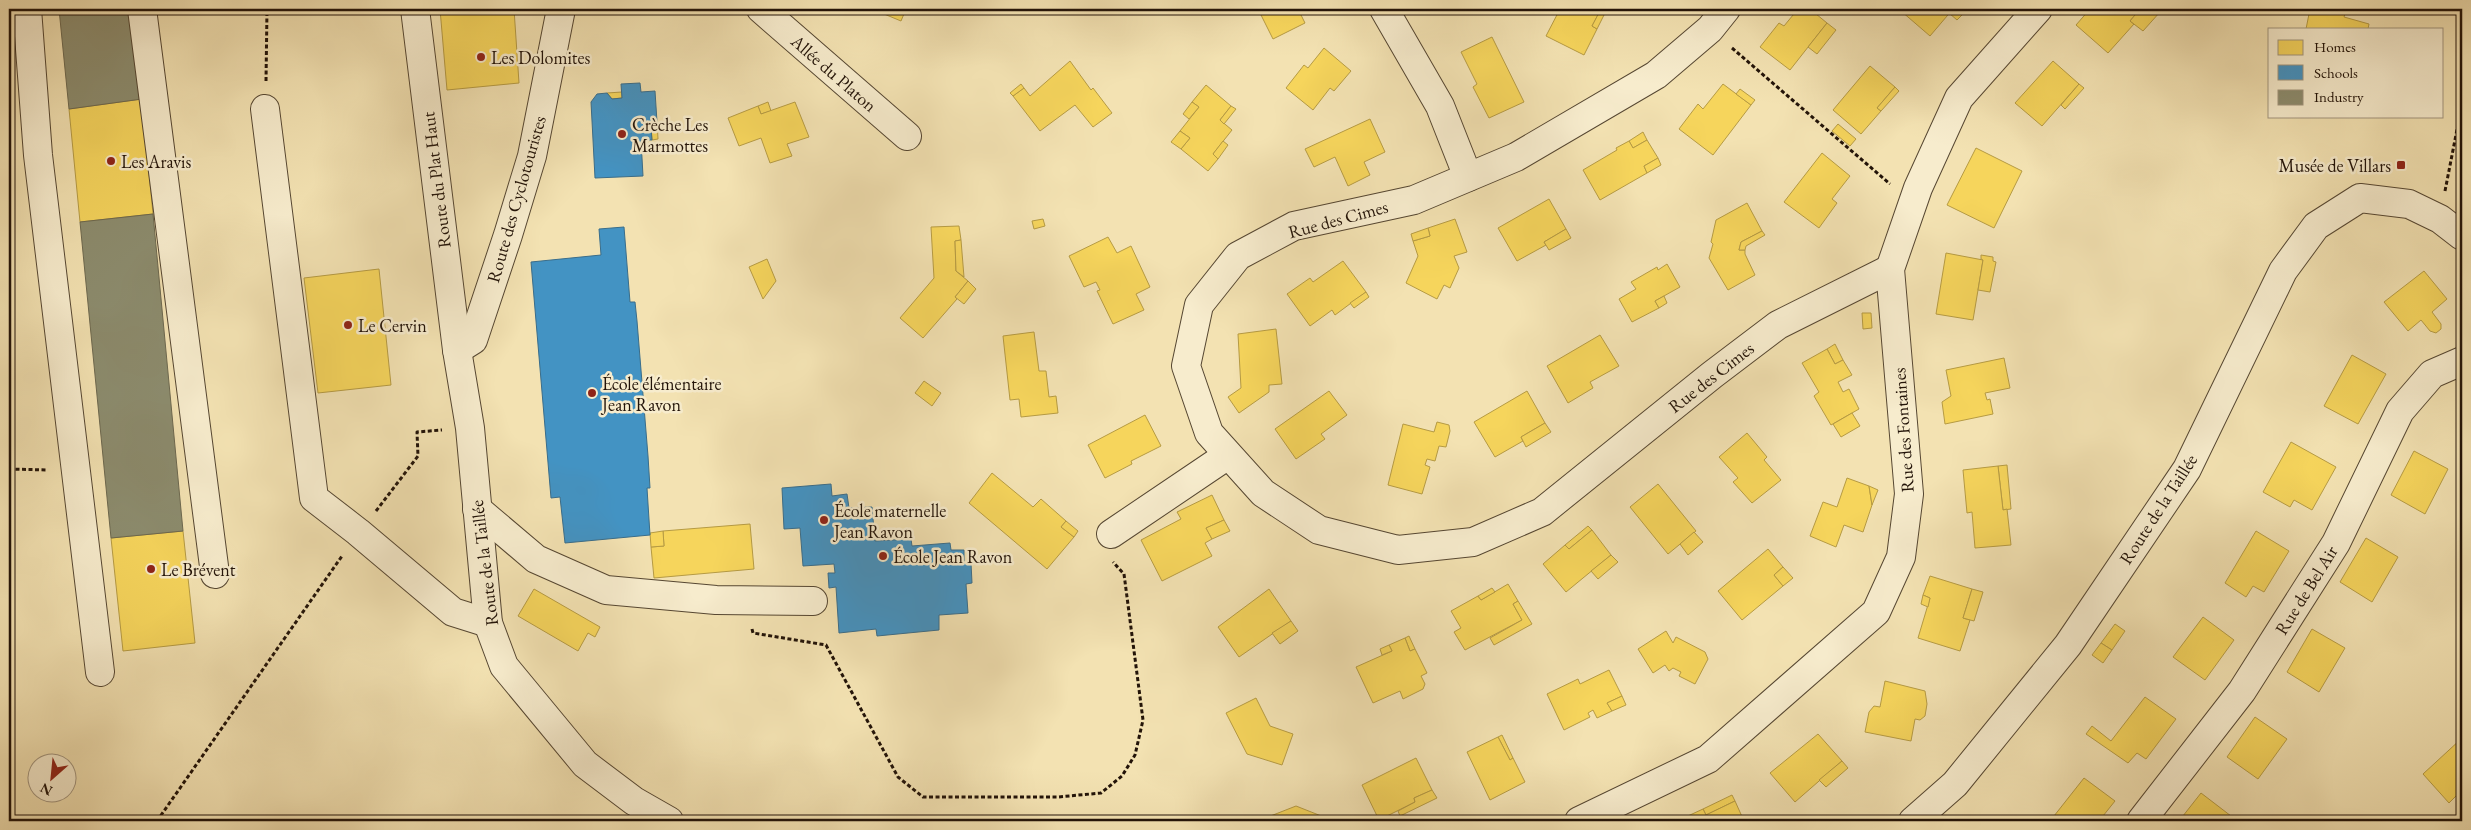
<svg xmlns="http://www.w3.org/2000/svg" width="2471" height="830" font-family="'EB Garamond',serif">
	<rect width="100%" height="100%" fill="#f3e2b2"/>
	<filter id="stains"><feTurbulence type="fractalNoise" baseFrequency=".004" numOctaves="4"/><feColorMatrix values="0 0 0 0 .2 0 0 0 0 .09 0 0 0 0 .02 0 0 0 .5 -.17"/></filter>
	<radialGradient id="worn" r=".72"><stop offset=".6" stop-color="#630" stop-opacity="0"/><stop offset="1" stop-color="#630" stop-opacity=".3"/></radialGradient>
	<!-- homes -->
	<g fill="#f6d55c" stroke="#b69b43">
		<path d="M440,9H514L519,83L447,90Z"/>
		<path d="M872,9H906L901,21Z"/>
		<path d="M1264,9H1298L1305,23L1273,39L1259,11Z"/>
		<path d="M1560,9H1601L1592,26L1597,29L1584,55L1546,36Z"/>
		<path d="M1601,9H1607L1597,29L1592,26Z"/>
		<path d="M1798,9H1810L1827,23L1790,70L1760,47L1779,23L1784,26Z"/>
		<path d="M1904,9H1953L1930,36L1901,11Z"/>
		<path d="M1953,9H1968L1957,20L1949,13Z"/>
		<path d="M2090,9H2140L2130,21L2134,24L2108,53L2076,25Z"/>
		<path d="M2140,9H2156L2160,12L2143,31L2130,21Z"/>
		<path d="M2310,9H2327L2345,14L2344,17L2369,24L2368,29H2306Z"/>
		<path d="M1827,23L1836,30L1817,54L1808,47Z"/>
		<path d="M1492,37L1524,102L1489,118L1473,87L1477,84L1461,52Z"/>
		<path d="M1324,48L1351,71L1334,91L1330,88L1313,110L1286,88L1304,65L1308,68Z"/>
		<path d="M1070,61L1091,90L1093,88L1112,113L1093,127L1075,105L1040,131L1013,96L1024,88L1030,96Z"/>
		<path d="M2053,61L2079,84L2042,126L2015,103Z"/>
		<path d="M1870,66L1895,87L1877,108L1881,111L1861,134L1833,110Z"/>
		<path d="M1021,84L1024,88L1013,96L1010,93Z"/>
		<path d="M1723,84L1751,105L1713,155L1679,129L1698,104L1703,109Z"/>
		<path d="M2079,84L2084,88L2065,109L2061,105Z"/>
		<path d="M1206,85L1231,106L1220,120L1232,130L1213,154L1218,159L1208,171L1181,149L1190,138L1180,131L1199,107L1192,102Z"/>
		<path d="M1895,87L1899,91L1881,111L1877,108Z"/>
		<path d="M1740,89L1755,100L1751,105L1736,94Z"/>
		<path d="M622,92V98L612,99L607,93Z"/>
		<path d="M142,99L153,214L80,222L69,109Z"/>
		<path d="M768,102L771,111L761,114L758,106Z"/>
		<path d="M795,102L809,137L787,144L792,156L770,163L761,138L739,146L728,118L758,106L761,114Z"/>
		<path d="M1192,102L1199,107L1189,119L1183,114Z"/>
		<path d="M1231,106L1236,109L1224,124L1220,120Z"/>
		<path d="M1370,119L1385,152L1364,162L1370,175L1348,186L1335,157L1314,167L1305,149Z"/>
		<path d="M657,122L658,139L652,140L651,128Z"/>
		<path d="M1838,124L1856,139L1850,146L1832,131Z"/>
		<path d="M1180,131L1190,138L1181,149L1171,142Z"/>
		<path d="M1643,132L1647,140L1633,148L1629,141Z"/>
		<path d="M1647,140L1658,158L1644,166L1647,173L1600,200L1583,170L1617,150L1616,148L1629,141L1633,148Z"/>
		<path d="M1223,141L1228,145L1218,159L1213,154Z"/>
		<path d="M1976,148L2022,171L1994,228L1947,205Z"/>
		<path d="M1822,153L1850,176L1832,199L1837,203L1819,228L1784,202Z"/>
		<path d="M1658,158L1661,165L1647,173L1644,166Z"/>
		<path d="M1549,199L1566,229L1544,242L1546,245L1517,261L1498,228Z"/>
		<path d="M1747,203L1762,231L1741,242L1739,250H1745V254L1755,275L1728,290L1709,258L1713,244L1711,242L1716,220Z"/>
		<path d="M1043,219L1045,226L1034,229L1032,221Z"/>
		<path d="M1455,219L1467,252L1454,256L1459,268L1450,288L1444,285L1437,299L1406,283L1418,256L1413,241L1430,236L1428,228Z"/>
		<path d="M959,226L961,240L955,241L956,271L968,281L955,297L957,299L923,338L900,318L934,278L931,227Z"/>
		<path d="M1428,228L1430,236L1413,241L1411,234Z"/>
		<path d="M1566,229L1571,238L1549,250L1544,242Z"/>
		<path d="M1762,231L1765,235L1746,246L1745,250H1739L1741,242Z"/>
		<path d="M1108,237L1117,253L1131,246L1150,287L1136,294L1144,310L1113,324L1097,291L1100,290L1096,282L1084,287L1069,256Z"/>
		<path d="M961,240L964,277L956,271L955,241Z"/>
		<path d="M1946,253L1983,260L1973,320L1936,314Z"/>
		<path d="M1981,255L1993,257V261L1996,262L1990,292L1978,290L1983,260L1981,259Z"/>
		<path d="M767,259L776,281L763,299L749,267Z"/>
		<path d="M1343,261L1366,292L1335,315L1332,310L1310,326L1287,294L1310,278L1313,282Z"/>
		<path d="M1667,264L1680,287L1655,301L1659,308L1632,322L1619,299L1636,289L1631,282L1657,267L1658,270Z"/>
		<path d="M379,269L391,385L318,393L304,278Z"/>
		<path d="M2424,271L2447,299L2432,312L2441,324V329L2436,333L2430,331L2421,320L2408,331L2384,302Z"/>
		<path d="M968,281L976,289L964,304L955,297Z"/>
		<path d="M1366,292L1369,297L1354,308L1350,303Z"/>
		<path d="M1664,296L1667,303L1659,308L1655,301Z"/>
		<path d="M1862,313H1871L1872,328L1863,329Z"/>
		<path d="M1276,329L1282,384L1269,385V392L1239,413L1228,397L1241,388L1238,334Z"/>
		<path d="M1034,332L1039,371H1046L1049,397L1056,396L1058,413L1021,417L1019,399L1010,400L1003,336Z"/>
		<path d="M1600,335L1619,366L1590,382L1593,388L1568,403L1547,366Z"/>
		<path d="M1835,344L1843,360L1835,364L1827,349Z"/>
		<path d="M1827,349L1835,364L1843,360L1852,375L1838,382L1843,392L1849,389L1859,409L1831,425L1814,396L1819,392L1802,363Z"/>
		<path d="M2352,355L2386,374L2358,424L2324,406Z"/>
		<path d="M2004,358L2010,388L1985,393L1987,400L1990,399L1993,414L1945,424L1942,402L1951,396L1946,370Z"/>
		<path d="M924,381L941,393L932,406L915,393Z"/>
		<path d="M1329,391L1347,415L1321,434L1325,439L1296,459L1275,429Z"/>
		<path d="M1527,391L1545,423L1521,437L1523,441L1495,457L1474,422Z"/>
		<path d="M1852,413L1860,426L1841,437L1833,424Z"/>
		<path d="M1145,415L1161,446L1131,461L1132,464L1105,478L1088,445Z"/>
		<path d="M1437,422L1449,425L1450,431L1446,447L1439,446L1435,461L1427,459L1425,465L1430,467L1422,494L1388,485L1403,424L1434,432Z"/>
		<path d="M1545,423L1551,432L1526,447L1521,437Z"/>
		<path d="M1747,433L1767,457L1764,460L1781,480L1752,503L1733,482L1738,478L1719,457Z"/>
		<path d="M2291,442L2336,467L2312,510L2294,500L2290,507L2263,492Z"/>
		<path d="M2414,451L2448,469L2425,514L2391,495Z"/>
		<path d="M2007,465L2011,509L2003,510L1998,466Z"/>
		<path d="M1998,466L2003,510L2007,509L2011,545L1975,548L1972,512L1967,513L1963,470Z"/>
		<path d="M992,473L1033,507L1041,499L1066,521L1061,527L1074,537L1047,569L969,503Z"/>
		<path d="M1847,478L1869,486L1872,505L1863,532L1844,525L1836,547L1810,536L1823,502L1837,507Z"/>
		<path d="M1658,484L1696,531L1668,554L1630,507Z"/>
		<path d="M1869,486L1878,490L1872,505Z"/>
		<path d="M1212,495L1224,520L1206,528L1212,539L1205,543L1212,556L1162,581L1141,540L1181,519L1177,512Z"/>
		<path d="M1224,520L1230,531L1212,539L1206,528Z"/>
		<path d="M1066,521L1078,531L1074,537L1061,527Z"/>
		<path d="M750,524L754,569L654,578L651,547L664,546L663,531Z"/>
		<path d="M1588,526L1592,530L1569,549L1565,545Z"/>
		<path d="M1592,530L1611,555L1566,592L1543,564L1565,545L1569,549Z"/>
		<path d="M183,531L195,643L123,651L111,538Z"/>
		<path d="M663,531L664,546L651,547L650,533Z"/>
		<path d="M2256,531L2289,551L2264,592L2253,586L2246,597L2225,583Z"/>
		<path d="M1694,532L1703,542L1688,555L1680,544Z"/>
		<path d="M2366,538L2398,557L2372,602L2340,582Z"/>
		<path d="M1768,549L1783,567L1774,575L1783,586L1742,620L1718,591Z"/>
		<path d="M1611,555L1618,562L1598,579L1591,571Z"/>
		<path d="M1783,567L1793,578L1783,586L1774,575Z"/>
		<path d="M1930,576L1972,589L1963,618L1970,620L1960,651L1918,638L1930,598L1923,595Z"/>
		<path d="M1508,584L1518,601L1513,604L1522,620L1465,650L1454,632L1461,628L1451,611L1478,596L1481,600Z"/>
		<path d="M1492,588L1495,592L1481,600L1478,596Z"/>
		<path d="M534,589L600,627L595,637L588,633L578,651L518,616Z"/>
		<path d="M1269,589L1291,621L1239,657L1218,627Z"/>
		<path d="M1972,589L1983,592L1974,621L1963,618Z"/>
		<path d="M1923,595L1930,598L1928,607L1921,604Z"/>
		<path d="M1518,601L1532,624L1494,645L1490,638L1522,620L1513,604Z"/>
		<path d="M2203,617L2234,640L2205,680L2173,657Z"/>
		<path d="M1291,621L1298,631L1280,644L1272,633Z"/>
		<path d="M2115,624L2125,631L2112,650L2101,643Z"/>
		<path d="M2312,629L2345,648L2319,692L2287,672Z"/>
		<path d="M1666,631L1673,643L1676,637L1705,652L1708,659L1695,684L1679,676L1681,672L1673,668L1669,671L1665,665L1653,673L1638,649Z"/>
		<path d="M1409,636L1415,649L1410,651L1405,638Z"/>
		<path d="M1405,638L1410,651L1415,649L1427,673L1421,676L1425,684L1423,689L1403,699L1400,691L1373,703L1356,667L1392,651L1389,645Z"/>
		<path d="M2101,643L2112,650L2103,663L2092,655Z"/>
		<path d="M1389,645L1392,651L1382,655L1380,649Z"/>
		<path d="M1609,670L1622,696L1607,703L1612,711L1597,718L1593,710L1588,713L1590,717L1564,730L1547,694L1578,679L1580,684Z"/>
		<path d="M1885,681L1925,691L1927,704L1925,716L1920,720L1915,719L1911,741L1865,732L1869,712L1874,706L1880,707Z"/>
		<path d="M1622,696L1626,705L1612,711L1607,703Z"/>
		<path d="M2145,697L2176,719L2146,759L2137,753L2128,763L2086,734L2092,726L2111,741Z"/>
		<path d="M1256,698L1270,726L1293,734L1282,765L1247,754L1226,713Z"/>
		<path d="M2255,717L2287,739L2258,779L2227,757Z"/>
		<path d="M1818,734L1842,761L1795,802L1770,773Z"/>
		<path d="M1502,735L1513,758L1510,760L1498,737Z"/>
		<path d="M1498,737L1510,760L1513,758L1525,782L1490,800L1467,752Z"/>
		<path d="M2461,739L2462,790L2449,803L2423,774Z"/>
		<path d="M1416,758L1432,790L1414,798L1415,802L1379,820L1362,785Z"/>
		<path d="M1842,761L1848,768L1826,787L1819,780Z"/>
		<path d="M2084,778L2115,801L2099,821H2060L2054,816Z"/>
		<path d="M1432,790L1437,798L1400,816L1398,811L1415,802L1414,798Z"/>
		<path d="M2201,793L2231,816L2227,821H2179Z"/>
		<path d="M1732,795L1735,801L1706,815L1703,809Z"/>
		<path d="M1735,801L1744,821H1677L1703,809L1706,815Z"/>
		<path d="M1296,806L1334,821H1266L1268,817Z"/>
	</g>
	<!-- schools -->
	<g fill="#4393c3" stroke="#396d8b">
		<path d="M640,83L641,92L655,91L657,122L651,128L652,140H641L643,176L595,178L591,102L597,94L607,93L612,99L622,98L621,84Z"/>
		<path d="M624,227L630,302H635L637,321L648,456L650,488H647L650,535L565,543L560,497L551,498L531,262L601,255L599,229Z"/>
		<path d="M831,484L832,496L847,494L849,508L872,507L875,541L911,539L912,546L950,543L951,550H964V563H971L972,583L966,584L968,613L939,615V630L877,636L876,629L839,633L836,587L829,588L828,573H835L834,564L803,566L800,528L784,529L782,488Z"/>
	</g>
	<!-- industry -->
	<g fill="#8c8c6e" stroke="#6c684f">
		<path d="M59,9H134L142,99L69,109Z"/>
		<path d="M153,214L183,531L111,538L80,222Z"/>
	</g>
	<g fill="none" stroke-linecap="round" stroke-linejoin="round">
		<defs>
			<g id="minor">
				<path d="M27,9L38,155L100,672"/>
				<path d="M142,9L215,574"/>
				<path d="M415,9L457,350L470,428L488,623L504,666L585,764L634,801L669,821"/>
				<path d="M761,9L907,136"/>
				<path d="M1384,9L1440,106L1468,177"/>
				<path d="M1726,9L1710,29L1656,75L1516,157L1414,200L1294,226L1238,256L1199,305L1186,366L1209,433L1263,493L1319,530L1398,550L1473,542L1542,512L1712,375L1778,325L1890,269"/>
				<path d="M265,109L314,498L358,532L453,612L488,623"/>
				<path d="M457,350L473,340L508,235L532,156L561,9"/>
				<path d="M477,509L536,559L606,590L716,600L813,601"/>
				<path d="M1111,534L1228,455"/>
				<path d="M1579,821L1708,759L1876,612L1901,557L1909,494L1890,269L1918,188L1959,98L2038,9"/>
				<path d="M1913,821L1955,784L2068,645L2187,469L2283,271L2316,226L2360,198L2409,204L2440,219L2462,236"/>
				<path d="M2141,821L2242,691L2336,543L2400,411L2432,374L2462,361"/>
			</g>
		</defs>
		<!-- minor casing -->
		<use href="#minor" stroke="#564732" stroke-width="30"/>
		<!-- path -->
		<g stroke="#221308" stroke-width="3" stroke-dasharray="4 2.5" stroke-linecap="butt">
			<path d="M1732,48L1890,184"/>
			<path d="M266,81L267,9"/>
			<path d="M2445,191L2462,104"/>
			<path d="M9,469L48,470"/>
			<path d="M376,511L418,456L417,432L442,430"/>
			<path d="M752,629L753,633L826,645L898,777L923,797H1058L1101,793L1122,776L1135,755L1143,720L1124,574L1113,562"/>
			<path d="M157,821L342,556"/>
		</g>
		<!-- minor -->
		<use href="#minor" stroke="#f7eccd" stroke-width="28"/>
	</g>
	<!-- markers -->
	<g fill="#8f2418" stroke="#f7eccd" stroke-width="2">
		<circle cx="481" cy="57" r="5"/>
		<circle cx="622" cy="134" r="5"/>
		<circle cx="111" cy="161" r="5"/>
		<rect x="2396" y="160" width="10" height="10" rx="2.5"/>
		<circle cx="348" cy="325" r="5"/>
		<circle cx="592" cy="393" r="5"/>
		<circle cx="824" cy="520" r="5"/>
		<circle cx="883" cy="556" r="5"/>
		<circle cx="151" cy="569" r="5"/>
	</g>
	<g text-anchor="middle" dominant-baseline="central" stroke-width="5" stroke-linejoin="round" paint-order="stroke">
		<!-- poi labels -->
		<g font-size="18" fill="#221308" stroke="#f7eccd" text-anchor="start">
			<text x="491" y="57">Les Dolomites</text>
			<text x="632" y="124">Crèche Les<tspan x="632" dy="21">Marmottes</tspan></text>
			<text x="121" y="161">Les Aravis</text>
			<text x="2391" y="165" text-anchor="end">Musée de Villars</text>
			<text x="358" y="325">Le Cervin</text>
			<text x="602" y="383">École élémentaire<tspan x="602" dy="21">Jean Ravon</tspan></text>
			<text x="834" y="510">École maternelle<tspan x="834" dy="21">Jean Ravon</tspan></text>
			<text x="893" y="556">École Jean Ravon</text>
			<text x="161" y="569">Le Brévent</text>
		</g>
		<!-- street labels -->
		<g font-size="18" fill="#221308" stroke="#f7eccd">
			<text transform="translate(834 73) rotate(41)">Allée du Platon</text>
			<text transform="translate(436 180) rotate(-97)">Route du Plat Haut</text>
			<text transform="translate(516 199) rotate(-74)">Route des Cyclotouristes</text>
			<text transform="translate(1338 219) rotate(-15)">Rue des Cimes</text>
			<text transform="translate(1711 377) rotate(-38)">Rue des Cimes</text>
			<text transform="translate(1903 430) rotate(-94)">Rue des Fontaines</text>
			<text transform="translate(2158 509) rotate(-57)">Route de la Taillée</text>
			<text transform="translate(484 563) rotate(-97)">Route de la Taillée</text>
			<text transform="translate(2306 590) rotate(-58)">Rue de Bel Air</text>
		</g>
	</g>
	<!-- margin -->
	<rect width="2471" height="830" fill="none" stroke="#f3e2b2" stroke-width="30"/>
	<rect x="10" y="10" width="2451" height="810" fill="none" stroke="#221308" stroke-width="2.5"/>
	<rect x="15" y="15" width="2441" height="800" fill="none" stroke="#221308"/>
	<!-- legend -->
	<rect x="2268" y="28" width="175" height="90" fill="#f7eccd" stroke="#a2957e"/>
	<rect x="2278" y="40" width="25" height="15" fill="#f6d55c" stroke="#a2957e"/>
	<text x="2314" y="52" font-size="15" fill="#221308">Homes</text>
	<rect x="2278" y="65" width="25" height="15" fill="#4393c3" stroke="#a2957e"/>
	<text x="2314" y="78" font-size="15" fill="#221308">Schools</text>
	<rect x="2278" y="90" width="25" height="15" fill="#8c8c6e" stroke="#a2957e"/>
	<text x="2314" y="102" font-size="15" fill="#221308">Industry</text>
	<!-- north arrow -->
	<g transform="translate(52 778) rotate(207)"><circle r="24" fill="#f7eccd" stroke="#a2957e"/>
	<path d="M0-4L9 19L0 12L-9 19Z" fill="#8f2418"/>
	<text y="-8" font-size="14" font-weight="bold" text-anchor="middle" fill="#221308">N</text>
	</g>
	<rect width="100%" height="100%" filter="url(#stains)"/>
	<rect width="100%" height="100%" fill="url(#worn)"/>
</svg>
